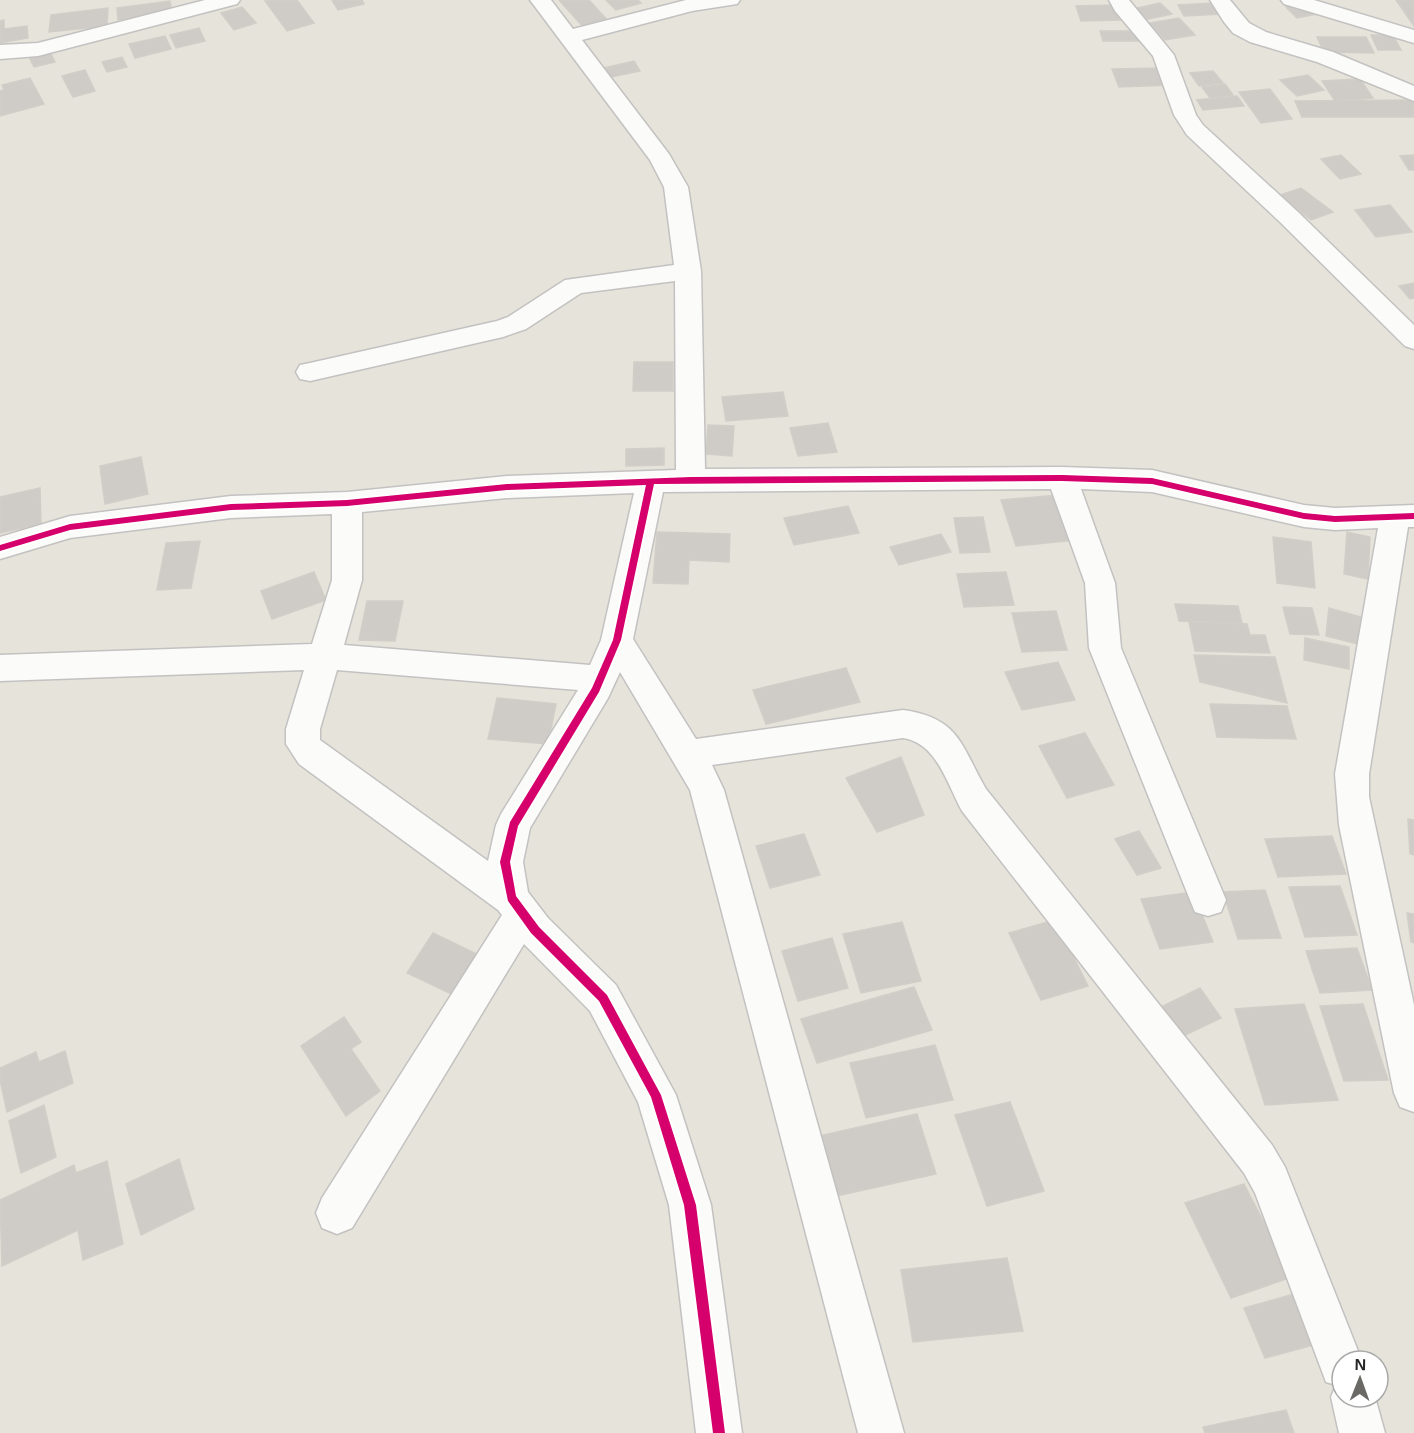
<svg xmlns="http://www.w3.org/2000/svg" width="1414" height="1433" font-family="Helvetica,sans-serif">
	<rect width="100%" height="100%" fill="#e6e3db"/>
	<!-- building -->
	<g fill="#cfccc7" stroke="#d1cec8" stroke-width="1.5">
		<path d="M297,0L314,23L287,31L265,1Z"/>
		<path d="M332,0H362L364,4L338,10Z"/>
		<path d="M559,0H589L610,23L585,29Z"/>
		<path d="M606,0H638L641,3L616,10Z"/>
		<path d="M1396,0H1414V26Z"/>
		<path d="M170,1L172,12L118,20L117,8Z"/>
		<path d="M1160,3L1172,14L1144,20L1133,9Z"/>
		<path d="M1215,3L1222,14L1184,16L1178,5Z"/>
		<path d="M1305,4L1316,14L1297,18L1286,7Z"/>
		<path d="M1113,5L1120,20L1081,21L1076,6Z"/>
		<path d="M242,7L256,23L234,30L221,13Z"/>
		<path d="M108,8L107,26L49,32L51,15Z"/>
		<path d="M1179,18L1195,35L1165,40L1150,23Z"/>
		<path d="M4,20V29L27,26L28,38L0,43V21Z"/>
		<path d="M199,28L205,41L176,48L170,35Z"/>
		<path d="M1100,31H1136L1140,41H1103Z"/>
		<path d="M1371,35H1393L1401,50H1378Z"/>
		<path d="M165,36L171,49L135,58L129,44Z"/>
		<path d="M1317,37H1366L1374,53L1324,52Z"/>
		<path d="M50,52L55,62L34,67L29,57Z"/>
		<path d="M122,57L127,67L107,72L102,62Z"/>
		<path d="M634,61L640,71L611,77L604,68Z"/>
		<path d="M1162,68L1170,85L1119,87L1112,69Z"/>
		<path d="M85,70L95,91L73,97L62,76Z"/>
		<path d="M1213,71L1223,83L1199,86L1190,73Z"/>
		<path d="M1308,75L1324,90L1297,96L1280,80Z"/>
		<path d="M30,78L44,104L0,116V91L4,90L2,85Z"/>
		<path d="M1360,79L1373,98L1335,101L1322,81Z"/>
		<path d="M1225,84L1233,95L1210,98L1202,87Z"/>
		<path d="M1270,89L1292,119L1261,123L1239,92Z"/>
		<path d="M1237,96L1244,106L1203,110L1197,100Z"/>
		<path d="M1414,100V117H1302L1295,101Z"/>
		<path d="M1341,155L1361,174L1340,179L1321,159Z"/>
		<path d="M1414,155V170H1409L1400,156Z"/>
		<path d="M1301,188L1333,212L1311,220L1280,195Z"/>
		<path d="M1390,205L1412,232L1376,237L1355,210Z"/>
		<path d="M1414,283V298L1410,299L1399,286Z"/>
		<path d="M634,362H673V391H633Z"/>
		<path d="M783,392L788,416L726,421L722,397Z"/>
		<path d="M828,423L837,452L798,456L790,428Z"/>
		<path d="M708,425L734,426L732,456L706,454Z"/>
		<path d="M664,448V465L626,466V449Z"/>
		<path d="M141,457L148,494L105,504L100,466Z"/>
		<path d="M40,488L41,524L0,533V497Z"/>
		<path d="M1058,495L1075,540L1016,546L1001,500Z"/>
		<path d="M848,506L859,533L794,545L784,518Z"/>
		<path d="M983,517L990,552L960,553L954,518Z"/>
		<path d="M657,532L730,534L729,562L689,560L688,584L653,583Z"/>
		<path d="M1347,532L1370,537L1368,579L1344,574Z"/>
		<path d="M941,534L951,552L899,565L890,547Z"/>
		<path d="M1273,537L1311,542L1315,588L1277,583Z"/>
		<path d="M200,541L191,588L157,590L166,543Z"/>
		<path d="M314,572L326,600L272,619L261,591Z"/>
		<path d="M1006,572L1014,605L964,607L957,574Z"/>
		<path d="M367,601H403L395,641L359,640Z"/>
		<path d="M1175,604L1238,606L1242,623L1179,621Z"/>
		<path d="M1283,607L1312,608L1319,635L1290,634Z"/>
		<path d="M1329,608L1361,617L1358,644L1326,636Z"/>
		<path d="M1056,611L1067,650L1022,652L1012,613Z"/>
		<path d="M1189,622L1247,624L1250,635H1265L1270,653L1195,651Z"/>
		<path d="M1305,638L1349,647V669L1304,660Z"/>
		<path d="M1194,655L1275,657L1287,703L1200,682Z"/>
		<path d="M1058,662L1075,700L1022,710L1005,672Z"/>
		<path d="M846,668L860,702L766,724L753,690Z"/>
		<path d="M497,698L556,704L548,744L488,739Z"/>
		<path d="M1210,704L1287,706L1296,739L1217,737Z"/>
		<path d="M1085,733L1114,785L1067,798L1039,746Z"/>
		<path d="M901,757L924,815L877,832L846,778Z"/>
		<path d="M1408,819L1414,820V855L1410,854Z"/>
		<path d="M1139,831L1161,868L1137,875L1115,839Z"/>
		<path d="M804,834L820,875L770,888L756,846Z"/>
		<path d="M1332,836L1346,874L1278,877L1265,839Z"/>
		<path d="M1340,886L1357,935L1305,937L1289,887Z"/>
		<path d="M1265,890L1281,938L1238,939L1223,892Z"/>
		<path d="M1193,892L1213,942L1160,949L1141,899Z"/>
		<path d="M1407,913L1414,914V943L1411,942Z"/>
		<path d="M1055,920L1088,986L1041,1000L1009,933Z"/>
		<path d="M902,922L921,981L861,993L843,934Z"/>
		<path d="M433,933L485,958L460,998L407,973Z"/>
		<path d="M832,938L848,988L798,1001L782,951Z"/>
		<path d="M1357,948L1372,990L1320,993L1306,951Z"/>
		<path d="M914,987L932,1030L817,1063L801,1019Z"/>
		<path d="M1200,988L1221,1018L1179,1038L1159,1008Z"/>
		<path d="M1304,1004L1338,1100L1265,1105L1235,1009Z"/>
		<path d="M1363,1004L1388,1080L1344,1081L1320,1006Z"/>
		<path d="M344,1017L361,1042L351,1049L380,1091L346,1116L301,1046Z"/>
		<path d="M935,1045L953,1100L866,1118L850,1063Z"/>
		<path d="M65,1051L73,1083L7,1112L0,1080V1068L36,1052L39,1062Z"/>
		<path d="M1010,1102L1044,1191L987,1206L955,1115Z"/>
		<path d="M44,1105L56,1157L21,1173L9,1121Z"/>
		<path d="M917,1114L936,1174L836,1196L819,1136Z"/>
		<path d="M179,1159L194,1209L141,1235L126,1184Z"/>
		<path d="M107,1161L123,1244L83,1260L78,1230L2,1266L0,1200L74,1165L76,1173Z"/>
		<path d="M1244,1184L1292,1277L1231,1298L1185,1203Z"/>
		<path d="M1007,1258L1023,1331L913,1342L901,1270Z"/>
		<path d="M1294,1294L1317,1344L1265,1358L1244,1308Z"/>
		<path d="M1286,1410L1294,1433H1205L1203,1427Z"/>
	</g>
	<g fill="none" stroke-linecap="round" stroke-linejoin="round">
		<defs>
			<g id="minor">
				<path d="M205,0H240L237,4L38,56L0,59V45L38,43Z"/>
				<path d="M530,0H551L573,29L686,0H740L737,4L692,11L582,40L669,154L688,187L701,271L705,469L1062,467L1152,470L1304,505L1335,508L1414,505V527H1408L1369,774V797L1414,1005V1112L1400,1107L1394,1093L1339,825L1335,774L1378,528L1335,530L1304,527L1152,492L1081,489L1115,583L1121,648L1226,900L1221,912L1208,916L1195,912L1190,900L1089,648L1085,583L1051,489L663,492L633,639L696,739L903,710C960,718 961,746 986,789L1272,1145L1285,1167L1362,1361H1342V1397H1375L1385,1433H1339L1331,1397L1336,1385L1326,1382L1255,1193L1244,1173L962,811C947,784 937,743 903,738L712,765L724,790L904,1433H858L690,790L620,672L608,698L530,828L523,862L528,892L548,918L616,985L676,1095L711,1205L742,1433H696L669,1205L638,1102L590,1011L524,944L352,1228L337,1234L322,1228L316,1213L322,1198L502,915L498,910L299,764L286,744V729L304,670L0,681V655L312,644L332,580V514L231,518L70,538L0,559V537L70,516L231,496L347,492L507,476L676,470L675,281L581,293L526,329L503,337L310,381L300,379L296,372L300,365L310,363L497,321L508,317L565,280L674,265L664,187L650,160ZM634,493L601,640L590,665L344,645L362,580V512L507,498ZM337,670L578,690L501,814L496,825L488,861L320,740V729Z"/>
				<path d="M1109,0H1129L1174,55L1196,115L1203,125L1298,212L1414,325V349L1405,346L1280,222L1187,135L1174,115L1153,56L1115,11Z"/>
				<path d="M1210,0H1230L1249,23L1266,32L1333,52L1414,86V101L1317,62L1250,42L1233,33L1224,22Z"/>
				<path d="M1281,0H1314L1414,30V43L1284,4Z"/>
			</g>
		</defs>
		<!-- minor casing -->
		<use href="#minor" stroke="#c3c2c1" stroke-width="3"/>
		<!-- minor -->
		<use href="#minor" fill="#fbfbfa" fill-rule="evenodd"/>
		<defs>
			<path id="cycleway" d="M1062,475L1152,478L1304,513L1335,516L1414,513V519L1335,522L1304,519L1152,484L1062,481L654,484L621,640L599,692L518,826L510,862L516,896L539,927L607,995L661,1095L696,1205L725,1433H713L684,1205L651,1097L599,1001L531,933L508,901L500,862L510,822L592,688L613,640L646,485L507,490L347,506L231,510L70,530L0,551V545L70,524L231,504L347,500L507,484L691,477Z"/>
		</defs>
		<!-- cycleway casing -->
		<use href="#cycleway" stroke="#fff" stroke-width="4"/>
		<!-- cycleway -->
		<use href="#cycleway" fill="#d6006c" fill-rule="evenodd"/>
	</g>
	<!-- north arrow -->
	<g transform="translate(1360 1379) rotate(1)"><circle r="28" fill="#ffffff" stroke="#a9a9a9" stroke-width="1.5"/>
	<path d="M0-4.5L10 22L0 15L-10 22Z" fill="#6a6966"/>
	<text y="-9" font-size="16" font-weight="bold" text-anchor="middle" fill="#272727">N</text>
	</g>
</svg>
